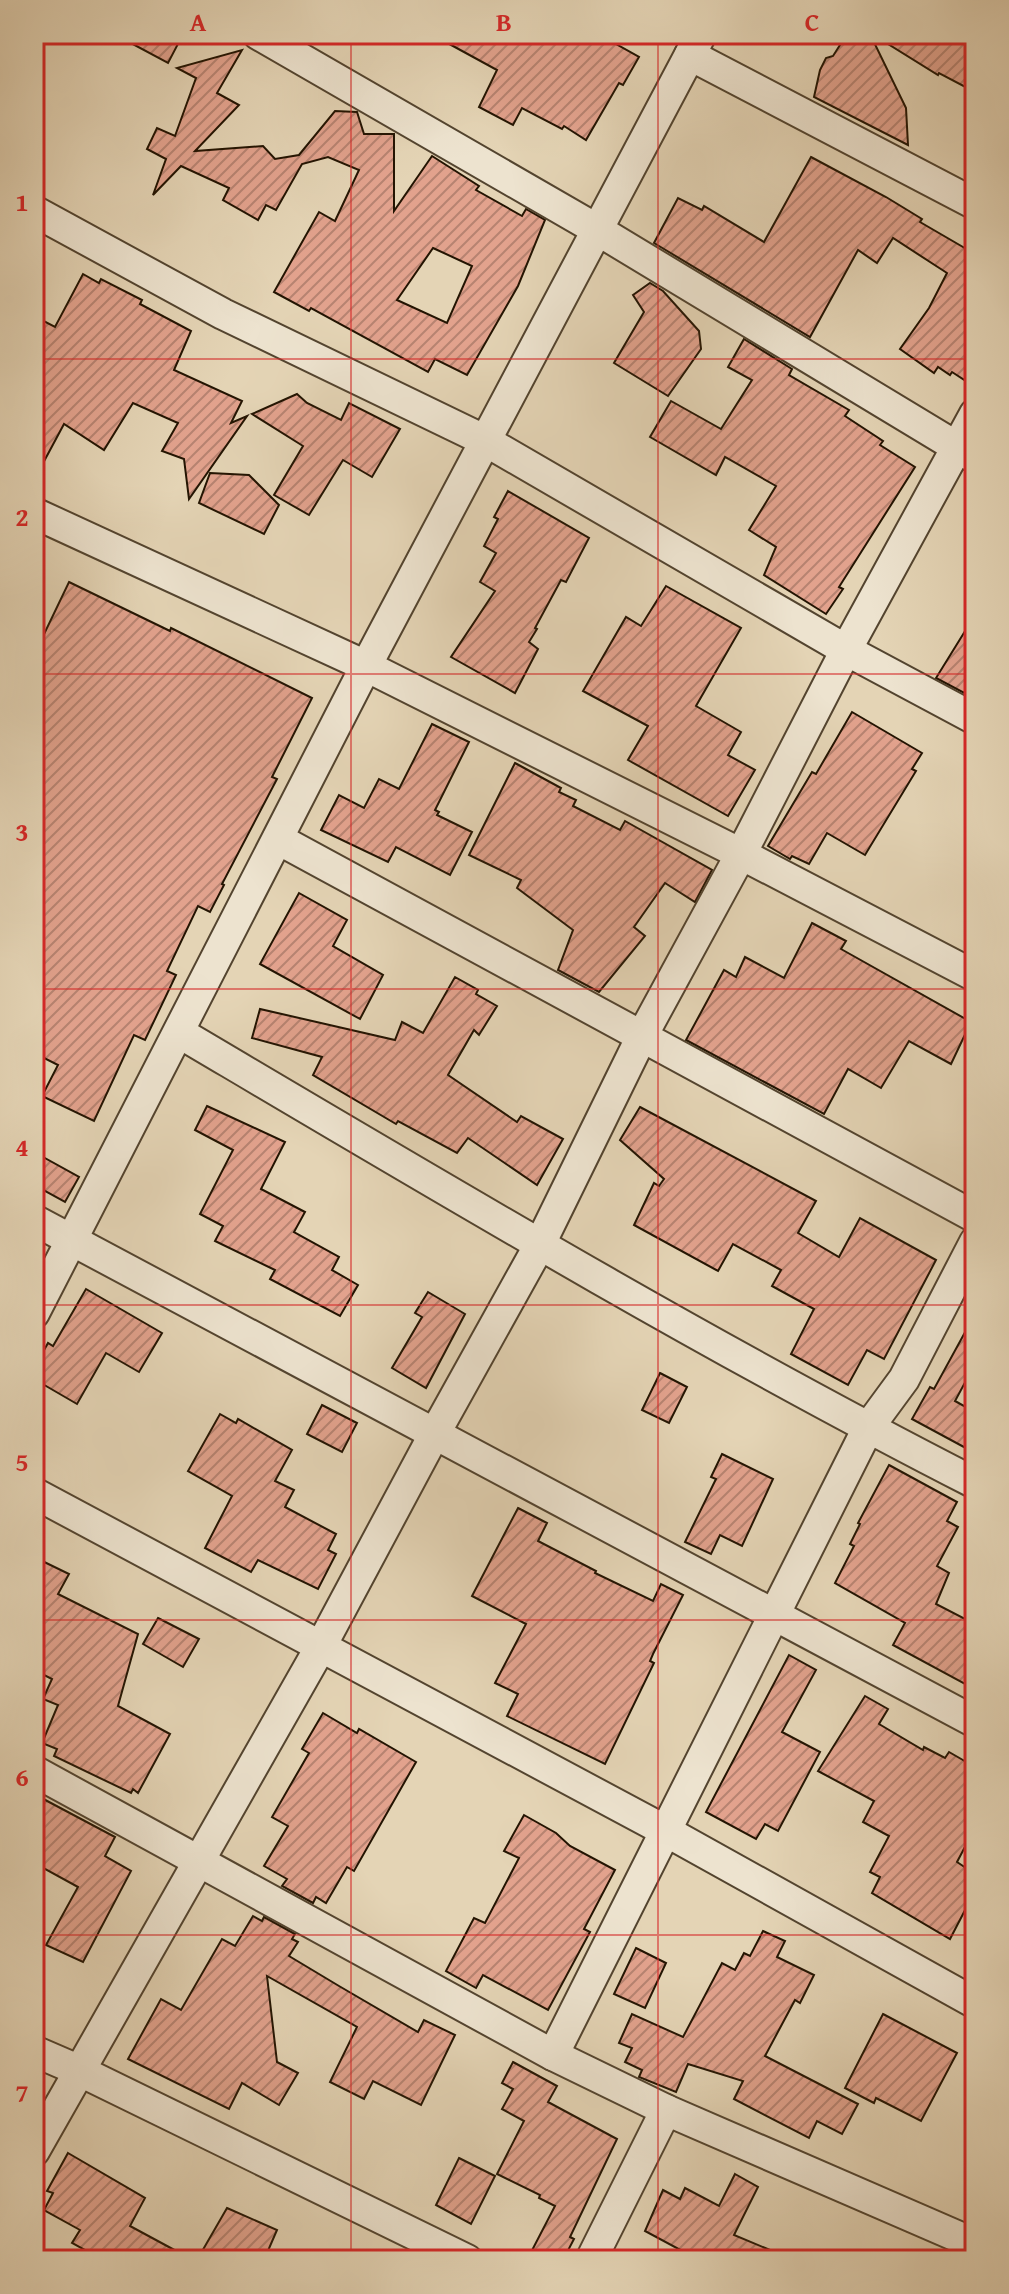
<svg xmlns="http://www.w3.org/2000/svg" width="1009" height="2294" font-family="'Gentium Book Plus',serif">
	<defs>
		<pattern id="building-hatch" width="6" height="6" patternUnits="userSpaceOnUse" patternTransform="scale(2)"><rect width="6" height="6" fill="#e2a28d"/><path d="M-1 1l2-2M0 6l6-6M5 7l2-2" fill="none" stroke="#b78371"/></pattern>
	</defs>
	<rect width="100%" height="100%" fill="#e4d4b5"/>
	<filter id="stains"><feTurbulence type="fractalNoise" baseFrequency=".0025" numOctaves="4"/><feColorMatrix values="0 0 0 0 .2 0 0 0 0 .09 0 0 0 0 .02 0 0 0 .5 -.17"/></filter>
	<radialGradient id="worn" r=".72"><stop offset=".6" stop-color="#630" stop-opacity="0"/><stop offset="1" stop-color="#630" stop-opacity=".3"/></radialGradient>
	<!-- building -->
	<g fill="url(#building-hatch)" stroke="#231402" stroke-width="2" fill-rule="evenodd">
		<path d="M114,34H164L179,42L168,63Z"/>
		<path d="M431,34H598L639,57L623,85L619,83L586,140L564,126L562,129L522,108L513,125L479,107L497,70Z"/>
		<path d="M847,34H870L906,108L908,145L814,97L820,70L826,58L833,56Z"/>
		<path d="M872,34H975V92L939,73L938,75Z"/>
		<path d="M242,50L217,93L239,105L195,151L263,146L275,159L299,155L335,111L357,112L364,134H394V211L432,156L479,186L476,190L522,216L526,209L545,220L518,286L467,375L435,359L428,372L311,308L309,311L274,292L319,212L335,221L359,170L328,157L302,164L276,210L266,205L258,220L223,200L229,188L181,166L153,195L166,159L147,149L157,128L175,136L196,78L177,68ZM433,248L472,266L447,323L397,300Z"/>
		<path d="M811,157L886,197L922,219L920,222L975,254V367L966,381L952,372L950,375L938,367L934,373L900,349L929,308L947,273L893,238L877,263L858,250L810,337L654,243L678,198L702,210L704,206L764,242Z"/>
		<path d="M83,274L99,283L101,279L142,300L140,304L191,331L174,370L242,401L231,423L247,416L189,499L184,459L162,451L178,423L133,403L104,450L64,424L34,480V316L55,327Z"/>
		<path d="M650,283L663,291L699,331L701,349L668,396L614,363L644,312L633,295Z"/>
		<path d="M744,339L792,369L789,375L849,410L845,416L883,441L880,445L915,467L839,587L843,589L826,614L764,575L776,547L749,530L776,486L725,457L716,475L650,437L671,401L721,429L752,380L728,367Z"/>
		<path d="M297,394L307,403L341,420L349,403L400,429L372,477L343,460L309,515L274,495L303,446L252,414Z"/>
		<path d="M210,473L249,475L279,505L264,534L199,503Z"/>
		<path d="M508,491L589,538L566,582L561,580L535,628L537,629L529,642L538,649L515,693L451,657L495,591L480,582L496,553L484,546L498,519L494,517Z"/>
		<path d="M69,582L170,631L171,628L312,698L272,777L277,779L222,884L224,885L210,912L198,906L167,971L176,975L145,1040L134,1035L94,1121L42,1096L58,1065L34,1053V655Z"/>
		<path d="M666,586L741,628L696,706L741,732L728,755L755,770L728,816L628,760L648,726L583,691L626,617L641,626Z"/>
		<path d="M975,615V685L968,695L936,678Z"/>
		<path d="M852,712L922,753L912,769L916,771L865,855L827,833L809,864L792,856L790,859L768,846L812,772L816,774Z"/>
		<path d="M432,724L469,742L435,810L439,812L437,815L472,832L450,875L396,847L388,862L321,830L339,795L364,808L379,779L399,789Z"/>
		<path d="M515,763L561,788L559,792L576,800L573,806L620,830L625,821L712,870L695,902L665,883L634,927L645,936L599,992L558,970L573,930L517,888L521,880L469,855Z"/>
		<path d="M299,893L347,920L333,946L383,975L360,1019L260,964Z"/>
		<path d="M812,923L846,941L841,949L971,1022L951,1064L909,1041L881,1088L848,1069L824,1114L686,1040L724,970L736,977L745,957L784,978Z"/>
		<path d="M455,977L478,990L476,994L497,1006L479,1035L474,1030L448,1075L517,1122L521,1116L563,1139L537,1185L468,1138L457,1153L398,1121L396,1124L313,1075L322,1057L252,1038L260,1009L395,1040L402,1022L423,1033Z"/>
		<path d="M207,1106L285,1142L261,1189L305,1212L294,1232L339,1257L332,1270L358,1285L340,1316L270,1279L275,1270L215,1241L223,1226L200,1214L233,1150L195,1130Z"/>
		<path d="M640,1107L816,1201L798,1233L839,1257L860,1218L936,1260L884,1359L867,1350L848,1385L791,1354L814,1309L772,1286L781,1270L733,1244L718,1271L634,1225L654,1183L659,1186L664,1179L620,1140Z"/>
		<path d="M34,1152L79,1177L65,1202L34,1185Z"/>
		<path d="M86,1289L162,1333L139,1372L106,1353L77,1404L34,1379V1368L48,1343L53,1346Z"/>
		<path d="M428,1292L465,1314L426,1388L392,1368L422,1317L415,1313Z"/>
		<path d="M975,1314V1364L955,1401L975,1412V1453L912,1419L930,1387L934,1389Z"/>
		<path d="M660,1373L687,1387L669,1423L642,1410Z"/>
		<path d="M322,1405L357,1423L342,1452L307,1434Z"/>
		<path d="M220,1414L236,1423L238,1419L292,1450L275,1481L294,1490L285,1507L336,1534L328,1550L336,1554L318,1589L258,1560L251,1572L205,1548L232,1496L188,1471Z"/>
		<path d="M722,1454L773,1479L742,1546L720,1535L711,1554L685,1542L716,1479L711,1477Z"/>
		<path d="M889,1465L957,1502L947,1521L958,1527L937,1566L949,1573L936,1604L975,1624V1665L965,1684L893,1645L905,1623L835,1583L854,1546L850,1544L860,1524L858,1523Z"/>
		<path d="M518,1508L547,1523L538,1541L596,1571L595,1573L653,1601L661,1584L683,1595L653,1654L650,1661L654,1663L605,1764L507,1716L518,1694L495,1683L526,1624L472,1596Z"/>
		<path d="M34,1557L69,1574L58,1594L138,1634L118,1706L170,1734L138,1793L133,1789L131,1793L54,1756L57,1749L42,1743L58,1705L43,1699L52,1679L34,1670Z"/>
		<path d="M158,1618L199,1639L183,1667L143,1644Z"/>
		<path d="M789,1655L816,1670L782,1732L820,1752L778,1831L765,1824L756,1839L706,1812Z"/>
		<path d="M865,1696L888,1709L879,1724L923,1750L924,1747L945,1758L949,1752L975,1767V1828L957,1862L975,1874V1891L950,1939L872,1893L880,1877L870,1872L889,1836L863,1822L874,1801L818,1771Z"/>
		<path d="M323,1713L357,1733L359,1729L416,1762L354,1871L347,1867L326,1903L316,1897L313,1903L282,1886L287,1879L264,1866L288,1826L272,1817L309,1753L302,1749Z"/>
		<path d="M34,1794L115,1837L105,1856L131,1871L83,1962L46,1945L78,1887L34,1863Z"/>
		<path d="M524,1815L556,1833L570,1846L615,1870L584,1929L590,1932L548,2010L483,1975L476,1988L446,1971L474,1918L485,1923L519,1858L504,1851Z"/>
		<path d="M253,1916L262,1921L264,1917L295,1934L292,1939L298,1942L289,1956L339,1986L418,2032L424,2020L455,2035L421,2105L373,2081L364,2099L330,2082L357,2027L267,1976L277,2062L298,2073L279,2105L242,2083L229,2109L128,2059L161,1999L181,2010L222,1939L235,1946Z"/>
		<path d="M763,1931L785,1941L777,1957L814,1975L800,2003L795,2000L765,2056L858,2104L842,2134L817,2121L809,2138L734,2099L743,2081L688,2064L676,2092L639,2077L642,2070L625,2062L632,2048L619,2043L632,2014L683,2037L722,1963L735,1970L744,1953L750,1956Z"/>
		<path d="M636,1948L666,1963L645,2008L614,1994Z"/>
		<path d="M883,2014L957,2053L921,2121L876,2098L874,2103L845,2088Z"/>
		<path d="M513,2062L557,2086L548,2102L617,2139L570,2237L574,2239L563,2260H527L555,2206L539,2198L540,2195L497,2174L524,2121L502,2109L513,2089L502,2083Z"/>
		<path d="M68,2153L145,2198L130,2226L193,2260H103L72,2243L80,2230L44,2210L53,2193L47,2191Z"/>
		<path d="M459,2158L495,2176L471,2224L436,2205Z"/>
		<path d="M735,2174L758,2187L734,2235L794,2260H699L645,2231L663,2190L680,2199L685,2188L719,2206Z"/>
		<path d="M227,2208L277,2230L264,2260H197Z"/>
	</g>
	<g fill="none" stroke-linecap="round" stroke-linejoin="round">
		<defs>
			<g id="minor">
				<path d="M258,34L596,229L975,458"/>
				<path d="M690,55L975,204"/>
				<path d="M34,211L223,314L484,440L846,650L975,719"/>
				<path d="M34,513L366,666L741,854L975,976"/>
				<path d="M278,839L975,1217"/>
				<path d="M180,1033C442,1188 703,1344 975,1483"/>
				<path d="M34,1220L975,1722"/>
				<path d="M34,1313L366,666L701,34"/>
				<path d="M34,1493L664,1830L975,2003"/>
				<path d="M34,1771L553,2055L666,2110L975,2244"/>
				<path d="M34,2051L78,2070L467,2260"/>
				<path d="M553,2055L868,1428L904,1379L975,1242"/>
				<path d="M34,2151L320,1648L435,1433L539,1246L642,1036L741,854L846,650L975,414"/>
				<path d="M591,2260L666,2110"/>
			</g>
		</defs>
		<!-- minor casing -->
		<use href="#minor" stroke="#53442f" stroke-width="34"/>
		<!-- minor -->
		<use href="#minor" stroke="#ede3cf" stroke-width="30"/>
	</g>
	<!-- grid -->
	<path fill="none" stroke="#d62828" stroke-width="2" stroke-opacity="0.55" d="M351,34V2260M658,34V2260M34,359H975M34,674H975M34,989H975M34,1305H975M34,1620H975M34,1935H975"/>
	<!-- margin -->
	<rect width="1009" height="2294" fill="none" stroke="#e4d4b5" stroke-width="88"/>
	<rect x="44" y="44" width="921" height="2206" fill="none" stroke="#d62828" stroke-width="3"/>
	<g font-size="26" text-anchor="middle" font-weight="bold" fill="#d62828">
		<text x="198" y="31">A</text>
		<text x="504" y="31">B</text>
		<text x="812" y="31">C</text>
		<text x="22" y="211">1</text>
		<text x="22" y="526">2</text>
		<text x="22" y="841">3</text>
		<text x="22" y="1156">4</text>
		<text x="22" y="1471">5</text>
		<text x="22" y="1786">6</text>
		<text x="22" y="2102">7</text>
	</g>
	<rect width="100%" height="100%" filter="url(#stains)"/>
	<rect width="100%" height="100%" fill="url(#worn)"/>
</svg>
